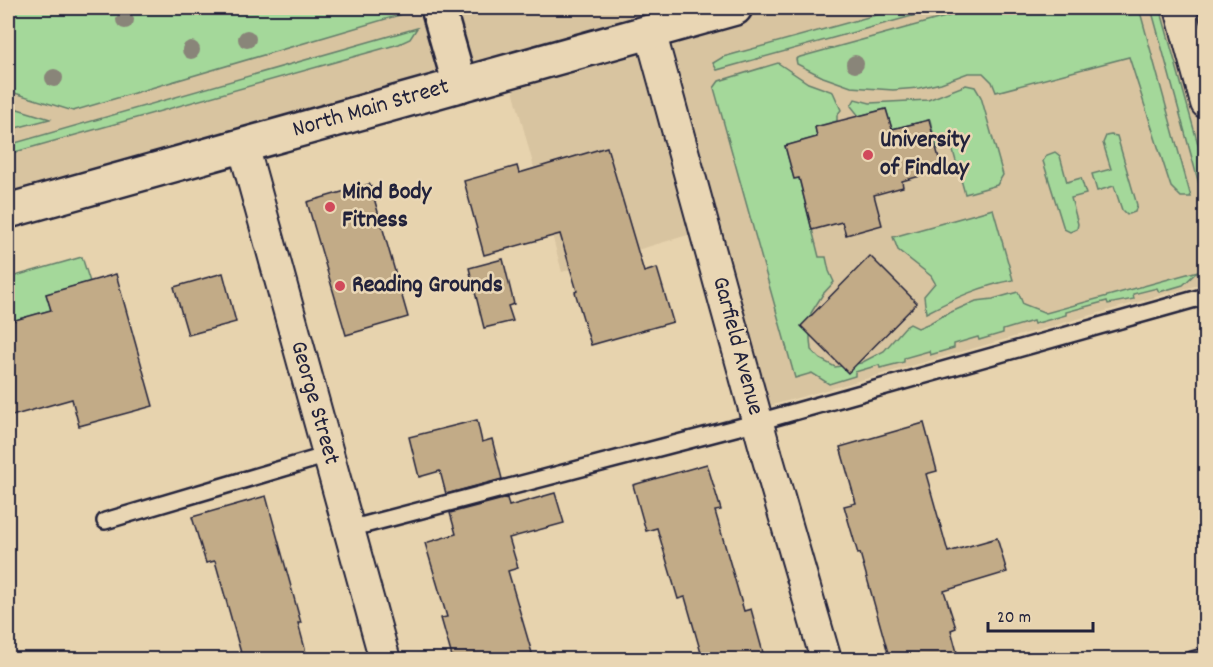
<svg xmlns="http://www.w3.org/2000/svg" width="1213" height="667" font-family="Dekko,sans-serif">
	<rect width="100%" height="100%" fill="#e7d3ae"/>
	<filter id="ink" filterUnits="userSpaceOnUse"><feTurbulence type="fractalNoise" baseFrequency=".0167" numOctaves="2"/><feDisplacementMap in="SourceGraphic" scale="12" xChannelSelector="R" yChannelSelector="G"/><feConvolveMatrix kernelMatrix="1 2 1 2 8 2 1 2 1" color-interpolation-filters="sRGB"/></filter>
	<g filter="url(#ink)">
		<!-- built -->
		<path fill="#d8c4a0" d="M8,8H1181L1205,100V283L755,410L705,230L562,272L508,71L8,211Z"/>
		<!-- green -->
		<g fill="#a4d89a" stroke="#637d6a" stroke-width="1.5">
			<path d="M8,8H419L420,9L73,111L8,91Z"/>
			<path d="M901,8H941L717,70L713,63L723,57Z"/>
			<path d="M978,8H1139L1191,197H1181L1171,187L1129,57L996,92L992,82L983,73H968L941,83L919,88L893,90L851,87L823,77L797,64L796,59L800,57Z"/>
			<path d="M1151,8H1160L1205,169V191L1202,195Z"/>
			<path d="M417,28L410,39L399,44L8,154V145Z"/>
			<path d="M778,63L808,83L833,92L841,110L837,115V121L815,127L817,137L785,146L794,179L799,178L819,257H826L829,271L834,282L823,294L811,313L810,339L811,350L820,359L835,367L861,363L884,351L905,327L910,324L918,328L930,323L940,317L976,301L993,299L1018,292L1023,304L1046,313L1198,271L1183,285L1159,292L1157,288L1133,294L1134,299L1108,304L1107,301L1066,312V315L1034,324L1033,321L1003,330V333L979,340L978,337L954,344V348L930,355L929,351L904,358V362L880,368L879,365L855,372V376L829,384L812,373L795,378L714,88L719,81Z"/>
			<path d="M966,85L975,87L981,97L1003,175L997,185L965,194L952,147L937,149L930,120L892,129L886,109L859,116L851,106L855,99L870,103L928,100Z"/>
			<path d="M8,106L50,119L8,130Z"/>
			<path d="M1111,135L1117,136L1137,205L1135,212L1127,215L1122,210L1114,186L1097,191L1092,174L1111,169L1103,143L1106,136Z"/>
			<path d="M1055,152L1060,156L1067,182L1081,178L1086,194L1071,198L1078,224L1077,229L1070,232L1064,229L1043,161L1047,155Z"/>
			<path d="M993,209L1013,280C981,286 955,298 926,313L924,296L935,283L931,276L898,250L893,237Z"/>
			<path d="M82,257L90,282L46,294L51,310L8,322V278Z"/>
		</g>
		<!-- building -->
		<g fill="#c2ab87" stroke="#22223b" stroke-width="1.5">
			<path d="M886,109L892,129L929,120L942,170L902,181L903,187L874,195L882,225L846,235L842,222L812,230L799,178L794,179L785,146L817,137L815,127Z"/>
			<path d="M607,147L644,272L657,268L673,322L591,345L575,292L577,291L560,234L484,255L464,181L517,166L519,173Z"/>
			<path d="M370,184L408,317L346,335L307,202Z"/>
			<path d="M870,256L917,303L848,373L801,326Z"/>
			<path d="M503,259L514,304L508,306L513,321L484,328L469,268Z"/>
			<path d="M223,273L236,322L188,335L174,287Z"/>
			<path d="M116,274L153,406L79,426L72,399L8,417V322L51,310L46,294Z"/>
			<path d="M477,420L482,442L492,439L502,479L446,494L440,471L419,477L409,437Z"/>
			<path d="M924,423L937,471L926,474L948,552L997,538L1007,572L944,591L956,628L951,630L959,660H890L860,553L858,554L844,506L856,503L840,447Z"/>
			<path d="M707,464L721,510L715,511L744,611L751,609L765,660H703L685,597L678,599L657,528L646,531L633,485Z"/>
			<path d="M555,493L564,523L509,538L518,568L508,571L534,660H453L441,618L447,617L425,543L456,534L450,513L507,498L509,506Z"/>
			<path d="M266,496L301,623H298L308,660H243L215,561L206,563L192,517Z"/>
		</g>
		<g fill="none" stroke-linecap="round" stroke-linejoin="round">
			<defs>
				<g id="lane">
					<path d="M105,521L328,455"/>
					<path d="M349,529L758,422L1206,296"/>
					<path d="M1192,660L1206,656"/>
				</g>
				<g id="street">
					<path d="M1180,8L1206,103"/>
					<path d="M650,31L767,456L826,660"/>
					<path d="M243,145L385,660"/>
				</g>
				<path id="secondary" d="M438,8L460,85"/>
				<path id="primary" d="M8,211L735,8"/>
			</defs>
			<!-- lane casing -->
			<use href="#lane" stroke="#22223b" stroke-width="20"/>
			<!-- street casing -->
			<use href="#street" stroke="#22223b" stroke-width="34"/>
			<!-- secondary casing -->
			<use href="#secondary" stroke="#22223b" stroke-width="38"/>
			<!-- primary casing -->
			<use href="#primary" stroke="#22223b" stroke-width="38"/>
			<!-- lane -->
			<use href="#lane" stroke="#e9d6b4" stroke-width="15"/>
			<!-- street -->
			<use href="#street" stroke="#e9d6b4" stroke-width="30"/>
			<!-- secondary -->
			<use href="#secondary" stroke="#e9d6b4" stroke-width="33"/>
			<!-- primary -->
			<use href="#primary" stroke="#e9d6b4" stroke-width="33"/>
		</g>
		<!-- trees -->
		<g fill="#898579">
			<circle cx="125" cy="20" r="9"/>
			<circle cx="247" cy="39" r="9"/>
			<circle cx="191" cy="50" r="9"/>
			<circle cx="855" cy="64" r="9"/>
			<circle cx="54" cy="78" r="9"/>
		</g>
	</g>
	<!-- markers -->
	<g fill="#d1495b" stroke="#e9d6b4" stroke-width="2">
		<circle cx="868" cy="155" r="6"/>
		<circle cx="330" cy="207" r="6"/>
		<circle cx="340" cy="286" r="6"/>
	</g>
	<g text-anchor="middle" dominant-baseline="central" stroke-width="5" stroke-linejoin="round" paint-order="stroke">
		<!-- street labels -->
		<g font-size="24" fill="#22223b" stroke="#e9d6b4">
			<text transform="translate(371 109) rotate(-16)">North Main Street</text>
			<text transform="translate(737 346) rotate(75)">Garfield Avenue</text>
			<text transform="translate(314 403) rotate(74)">George Street</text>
		</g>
		<!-- poi labels -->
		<g font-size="24" font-weight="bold" fill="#22223b" stroke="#e9d6b4" text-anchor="start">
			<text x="880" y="141">University<tspan x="880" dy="28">of Findlay</tspan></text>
			<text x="342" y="193">Mind Body<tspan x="342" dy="28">Fitness</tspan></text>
			<text x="352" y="286">Reading Grounds</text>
		</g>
	</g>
	<!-- margin -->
	<rect width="1213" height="667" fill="none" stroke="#e9d6b4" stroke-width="30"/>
	<rect x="15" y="15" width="1183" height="637" fill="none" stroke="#22223b" stroke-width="2" filter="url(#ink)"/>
	<!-- scale -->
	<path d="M988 622v9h105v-9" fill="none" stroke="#22223b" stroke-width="3"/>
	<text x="997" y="622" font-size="18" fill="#22223b" stroke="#e9d6b4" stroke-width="4.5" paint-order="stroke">20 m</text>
</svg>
